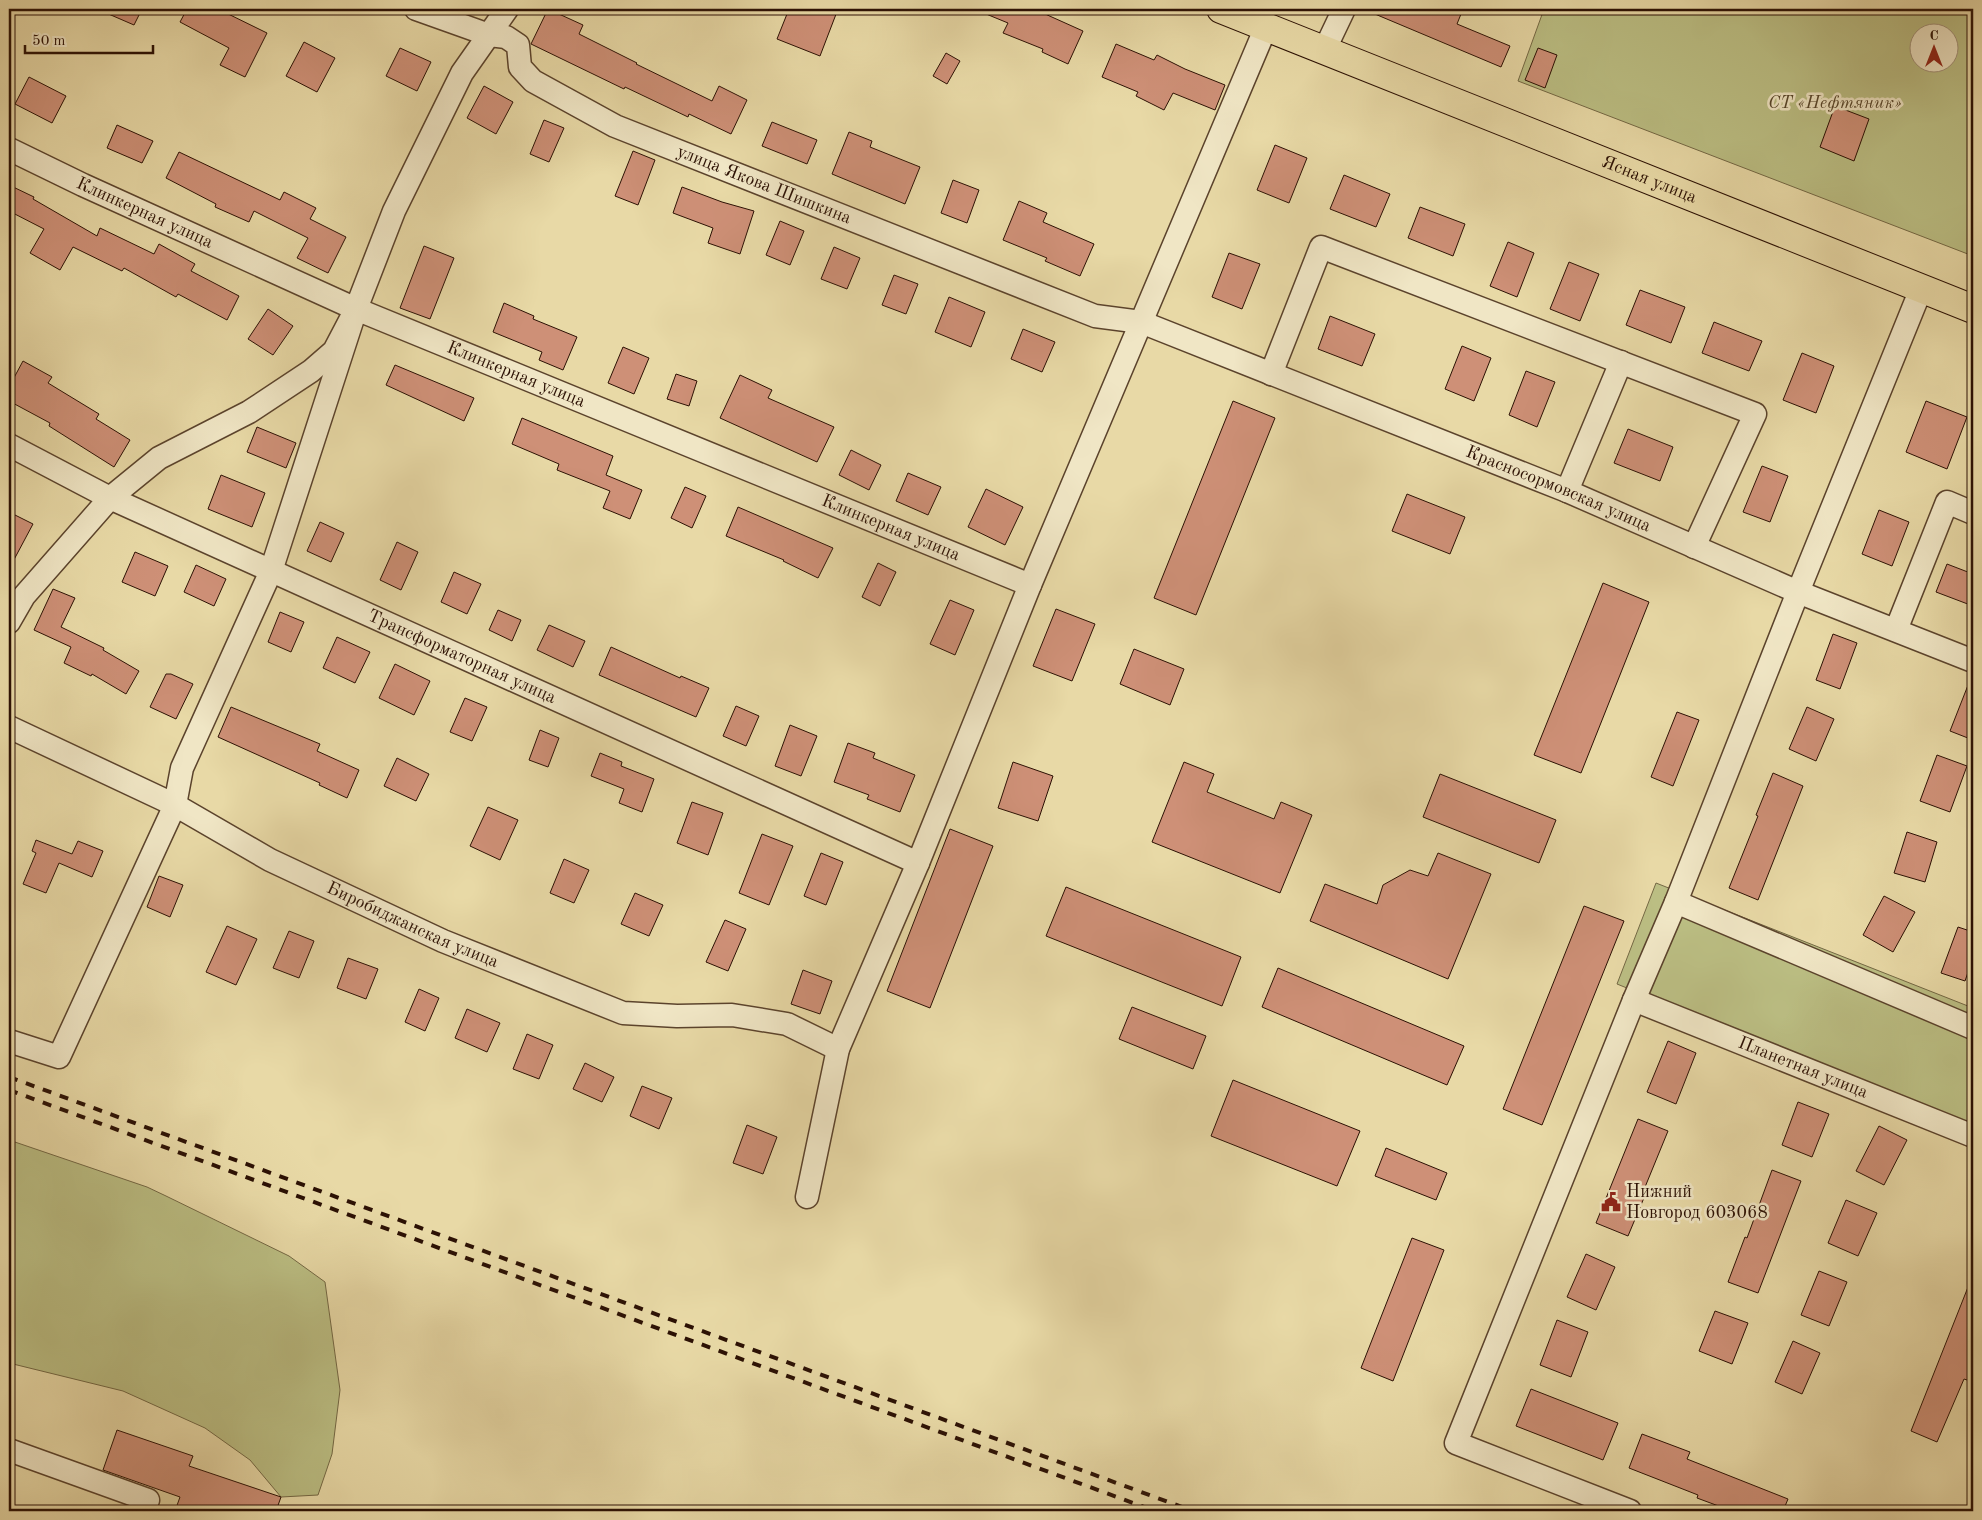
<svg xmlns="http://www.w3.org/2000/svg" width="1982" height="1520" font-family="'Old Standard TT',serif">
	<rect width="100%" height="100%" fill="#e8d9a6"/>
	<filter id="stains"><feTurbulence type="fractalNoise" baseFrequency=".004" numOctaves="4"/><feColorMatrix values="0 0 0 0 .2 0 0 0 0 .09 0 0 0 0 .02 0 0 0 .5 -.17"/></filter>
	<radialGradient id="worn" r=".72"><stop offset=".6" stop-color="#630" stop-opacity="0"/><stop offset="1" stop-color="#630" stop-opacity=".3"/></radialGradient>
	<!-- green -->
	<g fill="#bbbe83" stroke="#746844" fill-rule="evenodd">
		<path d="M1544,9H1973V256L1518,81ZM1920,32H1950V62H1920Z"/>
		<path d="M1656,883L1973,1008V1128L1617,984Z"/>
		<path d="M9,1140L147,1187L166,1196L289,1256L325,1282L340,1390L332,1454L318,1495L281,1497L250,1460L205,1428L123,1391L9,1363Z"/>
	</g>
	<!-- building -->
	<g fill="#ce9077" stroke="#2c1104">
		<path d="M97,9H142L134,25Z"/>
		<path d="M187,9H218L267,33L245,77L220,65L229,48L180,22Z"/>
		<path d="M548,9L583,25L579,34L637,63L636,64L712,101L719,86L747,100L731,134L689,114L688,117L625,87L624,89L531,44Z"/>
		<path d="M789,9H838L820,56L777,39Z"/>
		<path d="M974,9H1034L1083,31L1068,64L1042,52L1043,49L1003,33L1008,23Z"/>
		<path d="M1363,9H1463L1457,24L1510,46L1501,67Z"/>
		<path d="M304,42L335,58L317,92L286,76Z"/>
		<path d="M1116,44L1154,60L1157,55L1185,69L1225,85L1215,110L1173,93L1164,110L1136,96L1138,92L1102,77Z"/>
		<path d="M400,48L431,62L417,91L386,76Z"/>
		<path d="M1538,48L1557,55L1545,88L1525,80Z"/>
		<path d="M946,53L960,61L947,84L933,76Z"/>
		<path d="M29,77L66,96L52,123L15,104Z"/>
		<path d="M484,86L513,102L496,134L467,118Z"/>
		<path d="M1835,106L1869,119L1854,161L1820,147Z"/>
		<path d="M544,120L564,128L549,162L530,154Z"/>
		<path d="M772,122L817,140L807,164L762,146Z"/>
		<path d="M117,125L153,141L142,163L107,148Z"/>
		<path d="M849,132L872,141L870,147L920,167L905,204L832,174Z"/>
		<path d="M1275,145L1307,158L1289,203L1257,190Z"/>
		<path d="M633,151L655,160L638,205L615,196Z"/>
		<path d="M179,152L280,200L284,192L316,208L310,219L346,237L328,273L297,258L308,238L254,211L249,222L215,207L216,204L166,178Z"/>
		<path d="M1344,175L1390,194L1376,227L1330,209Z"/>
		<path d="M953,180L979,190L967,223L941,213Z"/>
		<path d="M9,185L34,197L33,199L97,236L100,228L154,254L159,244L195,264L191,271L239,296L227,320L178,294L176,297L124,268L122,271L73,247L60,270L30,253L44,229L9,211Z"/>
		<path d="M682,187L722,202L754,211L740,254L708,243L713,228L673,213Z"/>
		<path d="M1019,201L1047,213L1043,222L1094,244L1080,276L1045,261L1047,258L1003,240Z"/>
		<path d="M1420,207L1465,224L1453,256L1408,238Z"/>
		<path d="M780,221L804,231L790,265L766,255Z"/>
		<path d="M1508,242L1534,253L1517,297L1490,286Z"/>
		<path d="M424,246L454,258L430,319L400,308Z"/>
		<path d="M834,247L860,258L847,289L821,279Z"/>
		<path d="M1229,253L1260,264L1242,309L1212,297Z"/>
		<path d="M1569,262L1599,274L1580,321L1550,309Z"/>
		<path d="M894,275L918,284L906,314L882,305Z"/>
		<path d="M1640,290L1685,307L1671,343L1626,325Z"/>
		<path d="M949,297L985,312L971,347L935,332Z"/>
		<path d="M504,303L534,316L533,319L577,337L563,370L539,360L542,352L493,332Z"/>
		<path d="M268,309L293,326L273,355L248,339Z"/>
		<path d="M1330,316L1375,334L1362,366L1318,349Z"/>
		<path d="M1714,322L1762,341L1749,371L1702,353Z"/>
		<path d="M1023,329L1055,342L1042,372L1011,359Z"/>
		<path d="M1462,346L1491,358L1474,401L1445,389Z"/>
		<path d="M623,347L649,358L634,394L608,383Z"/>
		<path d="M1802,353L1834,366L1816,413L1783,400Z"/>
		<path d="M23,361L52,377L48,383L99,414L96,419L130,440L114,467L49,426L50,423L9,401V387Z"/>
		<path d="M395,365L474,398L464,421L386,385Z"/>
		<path d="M1526,371L1555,382L1537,427L1509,415Z"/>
		<path d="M676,374L697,381L689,406L667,399Z"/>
		<path d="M740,375L772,390L768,398L834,427L817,462L720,418Z"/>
		<path d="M1233,401L1275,418L1196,615L1154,598Z"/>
		<path d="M1926,401L1967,417L1947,469L1906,452Z"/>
		<path d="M522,418L613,456L606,475L642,490L630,519L603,508L610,491L557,470L559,464L512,444Z"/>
		<path d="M257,427L296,443L286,468L247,452Z"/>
		<path d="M1628,429L1673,447L1660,481L1614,463Z"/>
		<path d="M851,450L881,465L869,490L839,475Z"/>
		<path d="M1762,466L1788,476L1770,522L1743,512Z"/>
		<path d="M908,473L941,487L928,515L896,501Z"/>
		<path d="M221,475L265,493L252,527L208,509Z"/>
		<path d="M685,487L706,496L692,528L671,518Z"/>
		<path d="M986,489L1023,507L1005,545L968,527Z"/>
		<path d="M1407,494L1465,517L1450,554L1392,531Z"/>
		<path d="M738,507L833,548L818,578L783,561L784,560L726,536Z"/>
		<path d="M1879,510L1909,522L1892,566L1862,554Z"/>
		<path d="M9,512L33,524L9,569Z"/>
		<path d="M320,522L344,533L331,562L307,551Z"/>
		<path d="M397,542L418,552L401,590L380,580Z"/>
		<path d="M135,552L168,566L155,596L122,582Z"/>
		<path d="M878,563L896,572L880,606L862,597Z"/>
		<path d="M1947,564L1973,574V606L1936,592Z"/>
		<path d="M196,565L226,579L214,606L184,592Z"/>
		<path d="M454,572L481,584L467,614L441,602Z"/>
		<path d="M1603,583L1649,602L1581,773L1534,755Z"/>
		<path d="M53,589L75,598L61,627L104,648L103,650L139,671L126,694L92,674L91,676L64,663L71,647L34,630Z"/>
		<path d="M950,600L974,610L955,655L930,644Z"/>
		<path d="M1056,609L1095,624L1072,681L1033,666Z"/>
		<path d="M498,610L521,620L512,641L489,630Z"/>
		<path d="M280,612L304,622L291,652L268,642Z"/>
		<path d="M549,625L585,641L573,667L537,650Z"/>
		<path d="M1833,634L1857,643L1840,689L1816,680Z"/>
		<path d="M337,637L370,652L355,683L323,668Z"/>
		<path d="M611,647L680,678L681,676L709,688L696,717L599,675Z"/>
		<path d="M1134,649L1184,669L1170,705L1120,684Z"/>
		<path d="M395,664L430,681L414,715L379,698Z"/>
		<path d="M166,674H171L193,684L176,719L150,707Z"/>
		<path d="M1972,675H1973V740L1950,731Z"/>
		<path d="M465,698L487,707L472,741L450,732Z"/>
		<path d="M736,706L759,716L746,746L723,736Z"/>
		<path d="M231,707L320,744L317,751L359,770L347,798L319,785L320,783L218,737Z"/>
		<path d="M1807,707L1834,719L1816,761L1789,749Z"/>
		<path d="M1677,712L1699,720L1673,786L1651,777Z"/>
		<path d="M790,725L817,736L801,776L775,766Z"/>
		<path d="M540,730L559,738L548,767L529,760Z"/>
		<path d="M848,743L875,753L873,758L915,775L900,812L867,799L869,795L834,782Z"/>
		<path d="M600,753L622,762L621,766L654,779L642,812L619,803L624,789L591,776Z"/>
		<path d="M1937,755L1967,766L1950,812L1920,801Z"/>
		<path d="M397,758L429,774L416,801L384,786Z"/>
		<path d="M1013,762L1053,776L1038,821L998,808Z"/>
		<path d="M1184,762L1214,774L1207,792L1274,819L1281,802L1312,815L1280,893L1152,842Z"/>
		<path d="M1773,773L1803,786L1758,900L1729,888L1758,816L1756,815Z"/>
		<path d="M1440,774L1556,820L1539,863L1423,817Z"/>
		<path d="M692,802L723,813L708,855L677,843Z"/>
		<path d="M488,807L518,820L500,860L470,846Z"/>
		<path d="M950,829L993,846L930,1008L887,991Z"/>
		<path d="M1907,832L1937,842L1925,882L1894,873Z"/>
		<path d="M762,834L793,846L769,905L739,893Z"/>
		<path d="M36,840L72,854L78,841L103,851L92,877L59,863L46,893L23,884L36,853L32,851Z"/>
		<path d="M821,853L843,862L826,905L804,896Z"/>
		<path d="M1438,853L1491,874L1448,979L1310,921L1325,884L1377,904L1383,885L1410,870L1428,876Z"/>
		<path d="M564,859L589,870L574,903L550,893Z"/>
		<path d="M159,876L183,885L170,917L147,907Z"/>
		<path d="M1066,887L1241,957L1222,1006L1046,936Z"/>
		<path d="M635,893L663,905L649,936L621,924Z"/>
		<path d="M1884,896L1915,912L1893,952L1863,935Z"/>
		<path d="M1584,906L1624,921L1542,1125L1503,1109Z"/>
		<path d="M725,920L746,929L728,971L706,962Z"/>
		<path d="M227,926L257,939L236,985L206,972Z"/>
		<path d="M1958,927L1973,932V958L1965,981L1941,973Z"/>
		<path d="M289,931L314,941L299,978L273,968Z"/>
		<path d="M348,958L378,969L366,999L337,988Z"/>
		<path d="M1278,968L1464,1046L1447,1085L1262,1007Z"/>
		<path d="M803,970L832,981L820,1014L791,1004Z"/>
		<path d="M419,989L439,998L425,1031L405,1022Z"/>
		<path d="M1132,1007L1206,1036L1193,1069L1119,1039Z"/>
		<path d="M467,1009L500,1023L487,1052L455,1038Z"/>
		<path d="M527,1034L553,1045L539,1079L513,1069Z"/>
		<path d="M1668,1041L1696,1053L1676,1104L1647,1092Z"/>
		<path d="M585,1063L614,1077L602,1102L573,1089Z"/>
		<path d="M1233,1080L1360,1131L1337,1186L1211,1136Z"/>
		<path d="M642,1086L672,1098L659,1129L630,1116Z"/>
		<path d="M1798,1102L1829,1114L1812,1157L1782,1145Z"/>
		<path d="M1638,1119L1668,1131L1643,1192L1646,1193L1628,1236L1596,1223Z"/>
		<path d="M747,1125L777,1137L763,1174L733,1163Z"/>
		<path d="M1879,1126L1907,1140L1884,1185L1856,1171Z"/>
		<path d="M1386,1148L1447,1173L1436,1200L1375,1176Z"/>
		<path d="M1772,1170L1801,1181L1758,1293L1728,1282L1745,1237L1747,1238Z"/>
		<path d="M1846,1200L1877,1213L1858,1256L1828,1243Z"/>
		<path d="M1412,1238L1444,1250L1393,1381L1361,1368Z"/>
		<path d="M1586,1254L1615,1267L1596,1310L1567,1297Z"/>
		<path d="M1819,1271L1847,1282L1829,1326L1801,1315Z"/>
		<path d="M1972,1277L1973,1363L1967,1380L1964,1379L1937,1442L1911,1431Z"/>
		<path d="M1715,1311L1748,1323L1732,1364L1699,1351Z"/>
		<path d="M1557,1320L1588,1332L1571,1377L1540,1365Z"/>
		<path d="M1793,1341L1820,1353L1802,1394L1775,1382Z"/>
		<path d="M1531,1389L1618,1423L1603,1460L1516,1426Z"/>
		<path d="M117,1430L193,1456L189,1466L281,1497L276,1511H175L180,1497L103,1470Z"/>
		<path d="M1642,1434L1690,1452L1687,1459L1788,1499L1783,1511H1732L1697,1498L1698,1495L1629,1468Z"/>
	</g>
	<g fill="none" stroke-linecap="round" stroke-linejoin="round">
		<defs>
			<g id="minor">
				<path id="s1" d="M416,9L489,35L506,37L518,45L520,67L533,81L615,126L1095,316L1141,322L1567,491L1798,592L1973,661"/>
				<path d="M1324,51L1344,9"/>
				<path id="s2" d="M9,149L83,185L356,309L1030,585"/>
				<path d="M1271,374L1321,247L1755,414L1694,547"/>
				<path id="s3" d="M9,445L110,498L918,863"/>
				<path d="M1567,491L1621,362"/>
				<path d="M9,622L24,596L110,498L159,458L249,412L311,371L334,351L356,309L394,211L462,73L507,9"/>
				<path d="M1896,630L1947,502L1973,513"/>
				<path id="s4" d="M9,727L175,805L270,860L443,941L623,1013L677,1016L732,1015L787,1024L838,1049"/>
				<path d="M1676,902L1973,1028"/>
				<path id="s5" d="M1634,1000L1973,1136"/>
				<path d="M9,1041L59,1057L175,805L182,768L271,571L356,309"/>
				<path d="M807,1197L838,1049L918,863L1030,585L1266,27"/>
				<path d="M9,1450L148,1500"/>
				<path d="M1630,1511L1456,1443L1634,1000L1676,902L1798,592L1921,289"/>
			</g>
			<g id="major">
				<path id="s6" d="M1221,9L1973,309"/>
			</g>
		</defs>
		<!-- minor casing -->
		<use href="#minor" stroke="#5b432c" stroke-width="25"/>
		<!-- major casing -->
		<use href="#major" stroke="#2c1104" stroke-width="30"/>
		<!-- minor -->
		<use href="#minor" stroke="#f0e6c5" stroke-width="22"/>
		<!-- major -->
		<use href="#major" stroke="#e8d9a6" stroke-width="28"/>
		<!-- rail -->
		<g stroke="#2c1104" stroke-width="4" stroke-dasharray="9 9" stroke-linecap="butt">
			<path d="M9,1077L1193,1511"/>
			<path d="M9,1090L1155,1511"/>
		</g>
	</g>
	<!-- icons -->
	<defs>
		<symbol id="civic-bare" viewBox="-9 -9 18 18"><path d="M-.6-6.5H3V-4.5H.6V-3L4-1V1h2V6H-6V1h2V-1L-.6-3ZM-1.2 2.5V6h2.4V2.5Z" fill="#8f2418" stroke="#f0e6c5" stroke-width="2.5" paint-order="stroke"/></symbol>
	</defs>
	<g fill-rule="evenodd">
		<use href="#civic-bare" x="1597" y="1188" width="28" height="28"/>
	</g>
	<g text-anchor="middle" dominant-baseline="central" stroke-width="5" stroke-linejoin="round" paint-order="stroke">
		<!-- park labels -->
		<g font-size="18" font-style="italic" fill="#57452a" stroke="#f0e6c5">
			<text x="1835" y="103">СТ «Нефтяник»</text>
		</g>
		<!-- street labels -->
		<g font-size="18" fill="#2c1104" stroke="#f0e6c5">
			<text stroke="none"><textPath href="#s6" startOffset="461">Ясная улица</textPath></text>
			<text stroke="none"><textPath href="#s1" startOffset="404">улица Якова Шишкина</textPath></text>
			<text stroke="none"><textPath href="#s2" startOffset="150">Клинкерная улица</textPath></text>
			<text stroke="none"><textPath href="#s2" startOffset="555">Клинкерная улица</textPath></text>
			<text stroke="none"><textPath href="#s1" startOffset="1256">Красносормовская улица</textPath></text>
			<text stroke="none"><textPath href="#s2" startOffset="960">Клинкерная улица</textPath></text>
			<text stroke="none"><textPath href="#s3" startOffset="500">Трансформаторная улица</textPath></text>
			<text stroke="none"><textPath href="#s4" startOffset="450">Биробиджанская улица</textPath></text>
			<text stroke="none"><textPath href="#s5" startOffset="182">Планетная улица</textPath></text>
		</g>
		<!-- poi labels -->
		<g font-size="18" fill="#2c1104" stroke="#f0e6c5" text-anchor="start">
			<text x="1626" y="1192">Нижний<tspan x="1626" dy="21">Новгород 603068</tspan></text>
		</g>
	</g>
	<!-- margin -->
	<rect width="1982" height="1520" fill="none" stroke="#e8d9a6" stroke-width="30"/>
	<rect x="10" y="10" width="1962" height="1500" fill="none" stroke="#2c1104" stroke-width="2.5"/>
	<rect x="15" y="15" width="1952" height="1490" fill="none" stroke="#2c1104"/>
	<!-- north arrow -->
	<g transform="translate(1934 48)"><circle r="24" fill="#f0e6c5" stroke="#a29178"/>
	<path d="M0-4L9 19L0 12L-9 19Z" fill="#8f2418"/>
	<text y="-8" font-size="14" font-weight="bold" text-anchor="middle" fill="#2c1104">С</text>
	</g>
	<!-- scale -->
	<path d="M25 45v8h128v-8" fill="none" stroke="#2c1104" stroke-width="2.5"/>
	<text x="32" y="45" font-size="15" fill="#2c1104" stroke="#f0e6c5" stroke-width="4" paint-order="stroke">50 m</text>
	<rect width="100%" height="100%" filter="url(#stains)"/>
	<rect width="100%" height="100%" fill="url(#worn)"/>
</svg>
